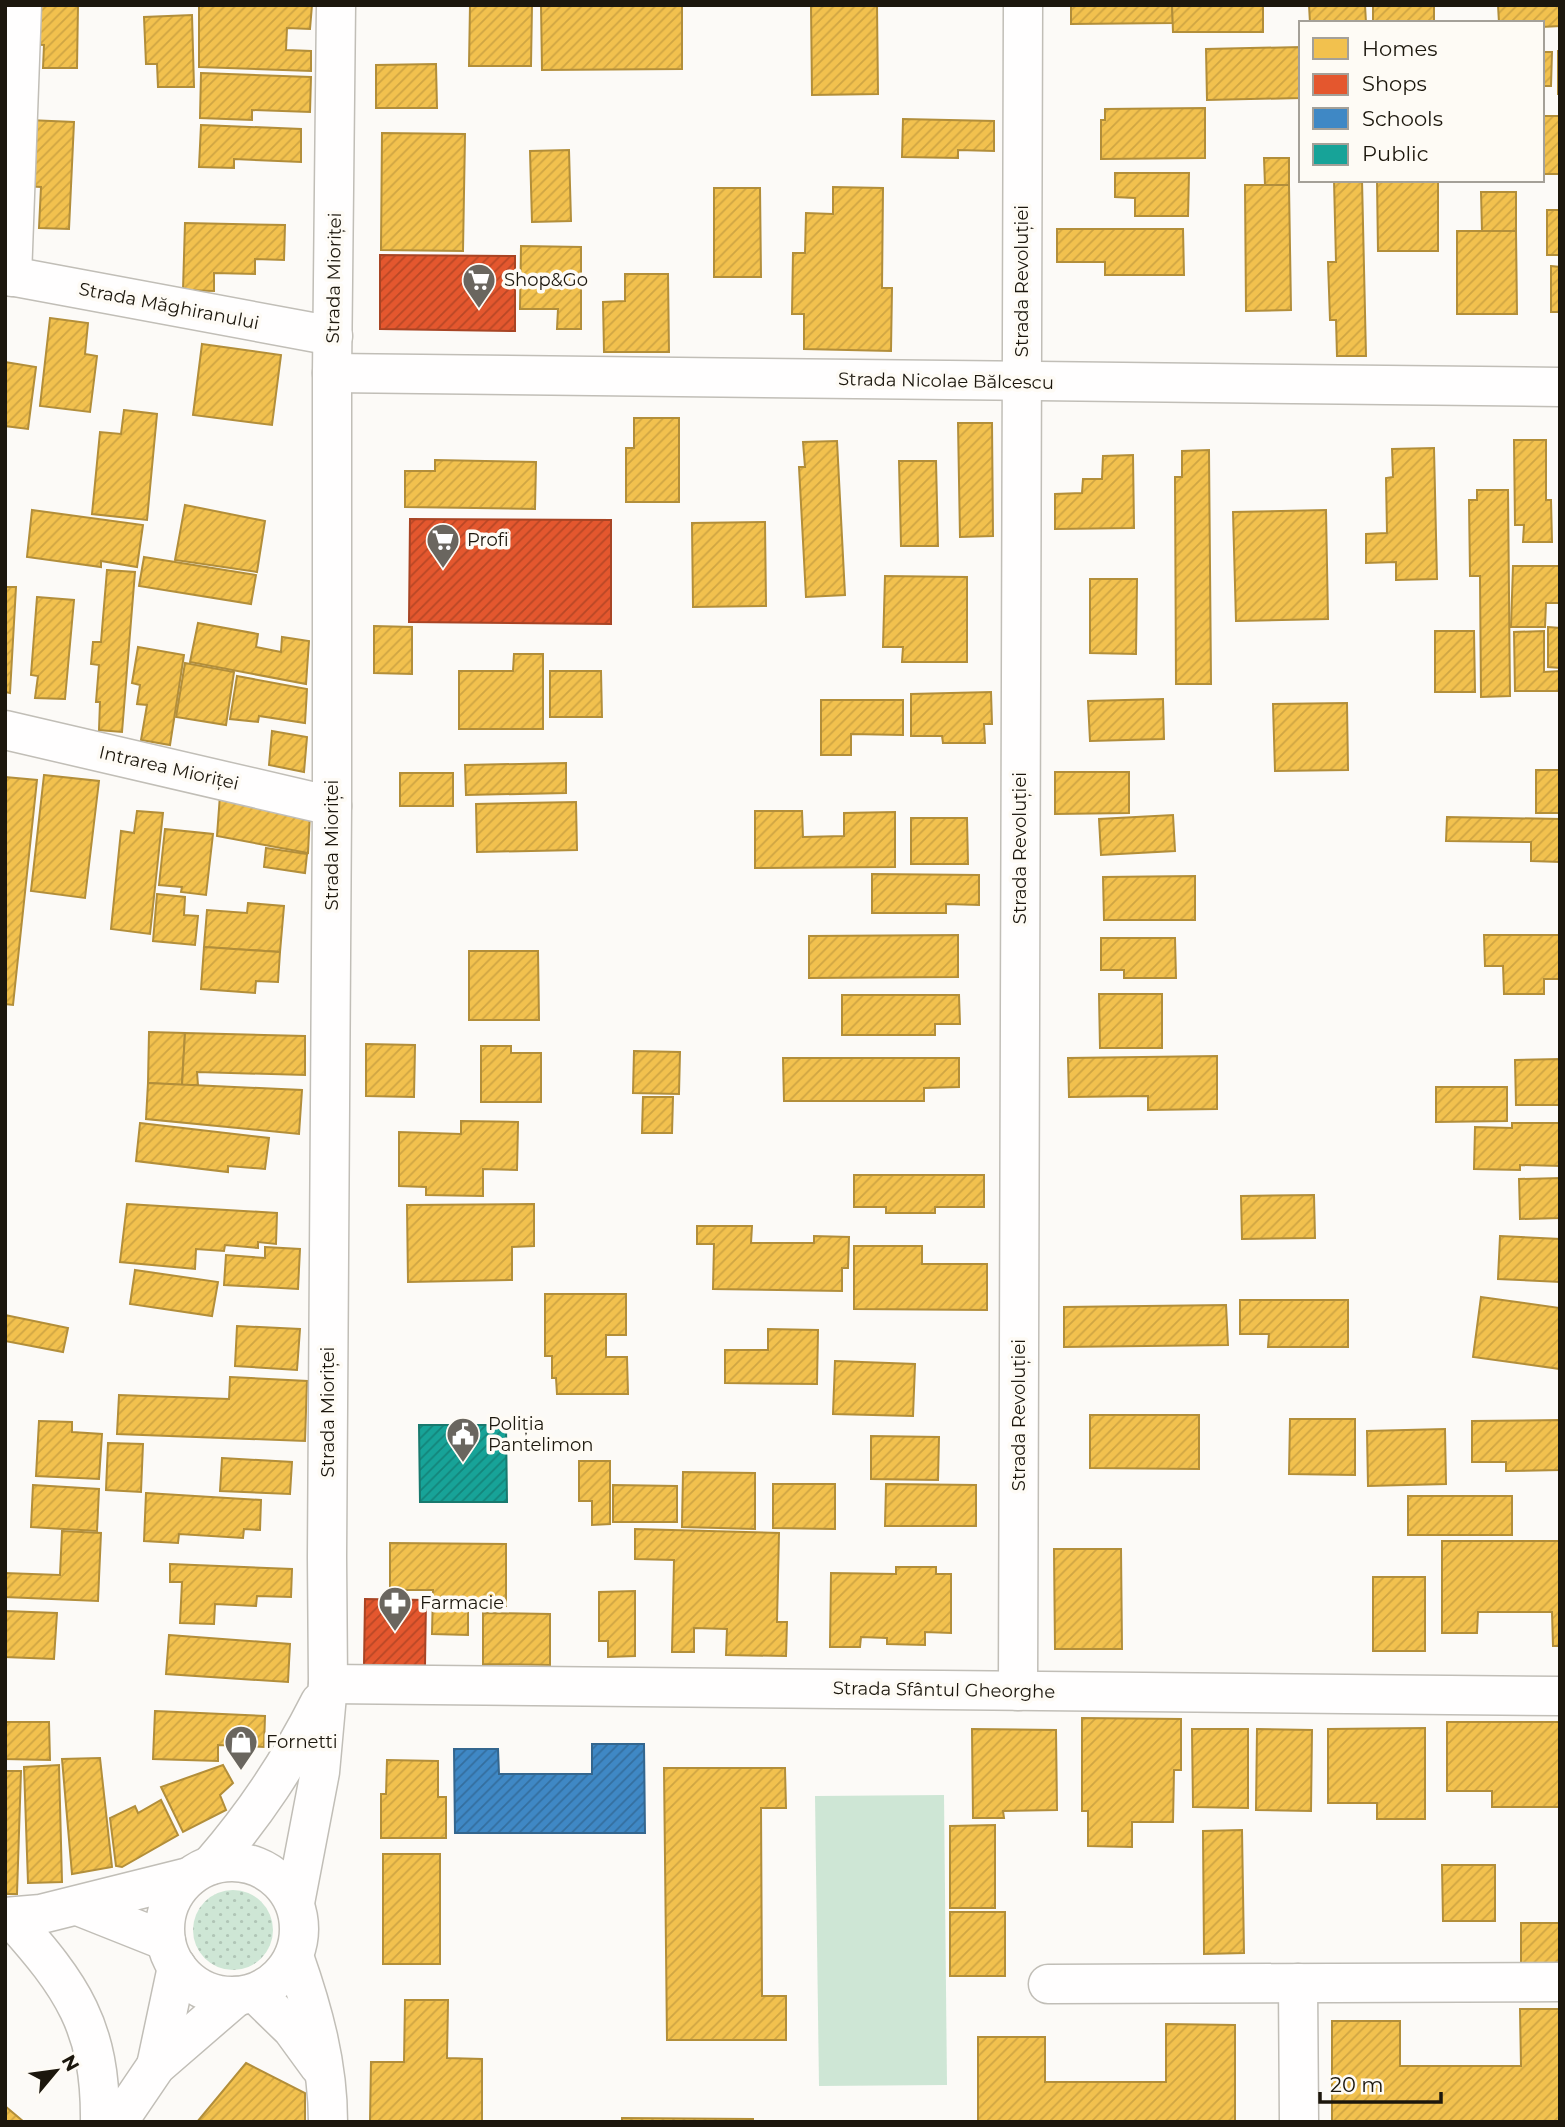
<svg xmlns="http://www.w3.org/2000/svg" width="1565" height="2127" font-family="Montserrat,sans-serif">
	<defs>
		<pattern id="grass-dots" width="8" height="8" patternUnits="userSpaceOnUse" patternTransform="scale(1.75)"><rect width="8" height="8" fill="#cee6d5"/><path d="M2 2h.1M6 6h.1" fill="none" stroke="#b0c5b6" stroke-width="1.8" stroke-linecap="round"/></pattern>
		<pattern id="homes-hatch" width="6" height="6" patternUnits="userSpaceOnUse" patternTransform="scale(1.75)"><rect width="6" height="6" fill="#f2c14e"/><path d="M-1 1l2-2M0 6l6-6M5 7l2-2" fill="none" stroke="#cfa543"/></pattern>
		<pattern id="shops-hatch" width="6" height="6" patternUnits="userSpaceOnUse" patternTransform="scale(1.75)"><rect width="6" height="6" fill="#e4572e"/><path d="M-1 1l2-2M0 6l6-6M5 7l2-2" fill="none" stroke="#b84726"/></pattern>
		<pattern id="schools-hatch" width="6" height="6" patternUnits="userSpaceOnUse" patternTransform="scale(1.75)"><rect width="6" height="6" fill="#3f88c5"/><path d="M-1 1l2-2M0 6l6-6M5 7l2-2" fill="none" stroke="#346e9e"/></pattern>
		<pattern id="public-hatch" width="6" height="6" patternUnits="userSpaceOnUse" patternTransform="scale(1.75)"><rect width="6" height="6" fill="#17a398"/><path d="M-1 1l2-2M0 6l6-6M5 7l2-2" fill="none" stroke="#14847a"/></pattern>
	</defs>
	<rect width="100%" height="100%" fill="#fcfaf7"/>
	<!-- grass -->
	<circle fill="url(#grass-dots)" cx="233" cy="1930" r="40"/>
	<!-- pitch -->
	<path fill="#cee6d5" d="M944,1795L947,2085L819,2086L815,1796Z"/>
	<!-- homes -->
	<g fill="url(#homes-hatch)" stroke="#b28e3a" stroke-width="2">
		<path d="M31,5H78L77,68H43L44,45L30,44Z"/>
		<path d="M199,5H312L310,29L287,28L286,50L311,51V71L199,67Z"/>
		<path d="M470,5H532L531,66H469Z"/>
		<path d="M541,5H682V69L542,70Z"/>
		<path d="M877,5L878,94L812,95L811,6Z"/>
		<path d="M1071,5H1172L1173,23L1071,24Z"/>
		<path d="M1172,5H1263V32H1173Z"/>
		<path d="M1309,5H1365L1366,23H1310Z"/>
		<rect x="1373" y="5" width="61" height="18"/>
		<path d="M1498,5H1560V26L1542,27V23H1499Z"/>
		<path d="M192,15L194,87H158L157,64H146L144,17Z"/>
		<path d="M1301,47V98L1207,100L1206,49Z"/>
		<rect x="1558" y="51" width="2" height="43"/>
		<path d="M1542,52H1552L1551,86H1542Z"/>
		<path d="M436,64L437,108H376V65Z"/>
		<path d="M201,73L311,77L310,112L252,110V120L200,118Z"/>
		<path d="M1205,108V158L1101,159V120H1105V109Z"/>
		<rect x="1542" y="116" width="18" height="58"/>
		<path d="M903,119L994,121V151L958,150V158L902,157Z"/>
		<path d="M28,120L74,122L69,229L39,228L41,187L25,186Z"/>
		<path d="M201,125L301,129V162L234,159V168L199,167Z"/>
		<path d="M382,133L465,134L463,251L381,250Z"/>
		<path d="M569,150L571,221L532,222L530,151Z"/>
		<path d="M1264,158H1289V185H1265Z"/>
		<path d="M1115,173H1189L1188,216H1135V198L1115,197Z"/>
		<path d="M1334,180H1362L1366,356H1337L1336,320H1330L1328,262H1336Z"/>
		<path d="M1377,180H1438V251H1378Z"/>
		<path d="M1245,185H1289L1291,310L1246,311Z"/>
		<path d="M833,187L883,188L882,288H892L891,351L804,349V314H792L793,253H805L806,213L833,214Z"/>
		<path d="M714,188H760L761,277H714Z"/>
		<path d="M1481,192H1516V231L1482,232Z"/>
		<rect x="1547" y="210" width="13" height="45"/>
		<path d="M185,223L285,225L284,260L255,259V274L214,273V291L183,290Z"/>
		<path d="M1057,229H1183L1184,275H1105V262H1057Z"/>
		<path d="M1457,231H1516L1517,314H1457Z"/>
		<path d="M521,246L581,247V329H557L558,309H520Z"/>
		<path d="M1551,266L1560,267V312H1551Z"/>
		<path d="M625,274H668L669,352H604L603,302L625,301Z"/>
		<path d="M50,318L88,323L85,354L97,356L90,412L40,406Z"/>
		<path d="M202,344L281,355L272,425L193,415Z"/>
		<path d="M5,362L36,367L28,429L5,426Z"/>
		<path d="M124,410L157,414L147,520L92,514L100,432L121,434Z"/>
		<path d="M634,418H679V502H626V448H634Z"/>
		<path d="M958,423H992L993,536L960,537Z"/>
		<path d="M1514,440H1546V500H1551L1552,542H1523L1524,525H1515Z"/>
		<path d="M837,441L845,595L806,597L799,467H805L803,442Z"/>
		<path d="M1434,448L1437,579L1396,580V562L1366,563V534L1387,533L1386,478L1393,477L1392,449Z"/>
		<path d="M1209,450L1211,684H1176L1175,477H1182V451Z"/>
		<path d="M1133,455L1134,528L1055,529V494L1082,493L1083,479H1102L1103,456Z"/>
		<path d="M435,460L536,462L535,509L405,507V471H435Z"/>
		<path d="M899,461H936L938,546H901Z"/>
		<path d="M1477,490H1508L1510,696L1481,697L1480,576H1470L1469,500H1477Z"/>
		<path d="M185,505L265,521L257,572L175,560Z"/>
		<path d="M32,510L143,525L137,567L101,561V567L27,557Z"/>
		<path d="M1326,510L1328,619L1236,621L1233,512Z"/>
		<path d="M765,522L766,606L693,607L692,523Z"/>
		<path d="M144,557L256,575L251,604L139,586Z"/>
		<path d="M1513,566H1560V603H1546L1545,627H1511Z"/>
		<path d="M107,570L135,572L122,732L99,730L100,702H96L99,665L91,664L93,642H101Z"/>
		<path d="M885,576L967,577V662H902L903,647H883Z"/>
		<path d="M1090,579H1137L1136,654L1090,653Z"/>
		<path d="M5,587H16L10,693L5,692Z"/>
		<path d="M37,597L74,600L65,699L35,698L38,676L31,675Z"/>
		<path d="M198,623L258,634L256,647L281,652L282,637L309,641L306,684L190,662Z"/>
		<path d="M374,626L412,627V674L374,673Z"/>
		<path d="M1548,627L1560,628V668L1548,667Z"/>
		<path d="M1435,631H1474L1475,692H1435Z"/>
		<path d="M1544,631V672L1560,671V691H1515L1514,632Z"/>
		<path d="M138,647L184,655L170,745L141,740L147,705L137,704L140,685L132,683Z"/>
		<path d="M514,654H543V729H459V671H513Z"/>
		<path d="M185,663L234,672L226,725L176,717Z"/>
		<path d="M550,671H601L602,717H550Z"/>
		<path d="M237,676L307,689L305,723L259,716L258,722L230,719Z"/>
		<path d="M991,692L992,724H984L985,743H943L942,736H911V694Z"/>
		<path d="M1163,699L1164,739L1090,741L1088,701Z"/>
		<path d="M821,700H903V735L851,734V755H821Z"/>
		<path d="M1347,703L1348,770L1275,771L1273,704Z"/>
		<path d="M272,731L307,737L304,772L269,765Z"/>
		<path d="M566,763V793L466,795L465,765Z"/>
		<rect x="1536" y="770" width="24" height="43"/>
		<path d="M1055,772H1129V813L1055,814Z"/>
		<rect x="400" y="773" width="53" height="33"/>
		<path d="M44,775L99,781L85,898L31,891Z"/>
		<path d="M5,777L37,780L13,1005L5,1004Z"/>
		<path d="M220,795L310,813L308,853L217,836Z"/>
		<path d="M576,802L577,850L477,852L476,804Z"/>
		<path d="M137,811L163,813L150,934L111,929L121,831L134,833Z"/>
		<path d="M755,811H802L803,837L844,836V813L895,812V867L755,868Z"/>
		<path d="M1173,815L1175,851L1101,855L1099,819Z"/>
		<path d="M1447,817L1560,819V862L1531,861V842L1446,841Z"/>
		<path d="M911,818H967L968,864H911Z"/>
		<path d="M165,829L213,834L206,895L181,892L182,887L159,885Z"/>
		<path d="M266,848L307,854L305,873L264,867Z"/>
		<path d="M872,874L979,875V905L946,904V913H872Z"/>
		<path d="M1195,876V920H1104L1103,877Z"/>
		<path d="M157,894L185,897L184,915L198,916L195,945L153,941Z"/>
		<path d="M248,903L284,906L280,952L204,947L207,910L247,913Z"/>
		<path d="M958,935V977L809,978V936Z"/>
		<path d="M1484,935H1560V979H1544V994H1504L1503,966H1485Z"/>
		<path d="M1101,938H1175L1176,978H1124V970H1101Z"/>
		<path d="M204,947L280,952L278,982L256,981L255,993L201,989Z"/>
		<path d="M469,951H538L539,1020H469Z"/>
		<path d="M1099,994H1162V1048H1100Z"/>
		<path d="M842,995H959L960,1024H935V1035H842Z"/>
		<path d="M149,1032L185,1033L182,1085L148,1083Z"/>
		<path d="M185,1033L305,1036V1075L197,1072L198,1085H182Z"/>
		<path d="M366,1044L415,1045L414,1097L366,1096Z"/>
		<path d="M481,1046H511V1053H541V1102H481Z"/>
		<path d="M634,1051L680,1052L679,1094L633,1093Z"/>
		<path d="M1217,1056V1109L1148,1110V1096L1069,1097L1068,1058Z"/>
		<path d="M783,1058H959V1087L924,1088V1101H784Z"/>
		<path d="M1560,1059V1105H1516L1515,1060Z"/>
		<path d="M148,1083L302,1090L299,1134L146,1119Z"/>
		<path d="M1436,1087H1507V1121L1436,1122Z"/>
		<path d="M643,1097H673L672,1133H642Z"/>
		<path d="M461,1121L518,1122L517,1170L483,1169V1196L426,1195V1187L399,1186V1132L461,1134Z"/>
		<path d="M140,1123L269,1138L265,1169L228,1166V1172L136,1161Z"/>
		<path d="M1512,1123H1560V1166L1520,1165V1170L1474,1169L1475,1127L1512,1128Z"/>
		<path d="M854,1175H984V1207H935V1213H886V1207H854Z"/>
		<path d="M1560,1178V1218L1520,1219L1519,1179Z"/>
		<path d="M1314,1195L1315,1238L1242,1239L1241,1196Z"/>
		<path d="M127,1204L277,1213L276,1244L258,1242V1248L225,1245L224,1251L196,1249L195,1269L120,1262Z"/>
		<path d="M534,1204V1246L512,1247V1280L408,1282L407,1205Z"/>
		<path d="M697,1226H752L751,1243H814V1236L849,1237L848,1268H842V1291L713,1289L714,1244H697Z"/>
		<path d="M1500,1236L1560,1239V1282L1498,1279Z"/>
		<path d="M854,1246H922V1264H987V1310L854,1309Z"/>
		<path d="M265,1247L300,1249L298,1289L224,1285L226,1255L265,1258Z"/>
		<path d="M135,1270L218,1282L212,1316L130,1304Z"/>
		<path d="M545,1294H626V1335H606V1357H627L628,1394H557L556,1378H552V1356H545Z"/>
		<path d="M1481,1297L1560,1308V1369L1473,1357Z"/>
		<path d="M1240,1300H1348V1347H1268L1269,1334H1240Z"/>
		<path d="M1226,1305L1228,1345L1064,1347V1307Z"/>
		<path d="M5,1315L68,1328L63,1352L5,1341Z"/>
		<path d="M237,1326L300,1329L297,1370L235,1366Z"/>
		<path d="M768,1329L818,1330L817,1384L725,1383V1350H768Z"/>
		<path d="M835,1361L915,1364L913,1416L833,1414Z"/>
		<path d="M230,1377L307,1381L305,1441L117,1434L119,1395L229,1399Z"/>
		<path d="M1090,1415H1199V1469L1090,1468Z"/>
		<path d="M1290,1419H1355V1475L1289,1474Z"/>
		<path d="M1560,1420V1470L1506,1471V1462H1472V1421Z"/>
		<path d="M39,1421L72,1422V1432L102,1434L99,1479L36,1476Z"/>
		<path d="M1445,1429L1446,1484L1368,1486L1367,1431Z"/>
		<path d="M871,1436L939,1437L938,1480L871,1479Z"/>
		<path d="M108,1443L143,1444L141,1492L106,1490Z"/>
		<path d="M222,1458L292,1462L290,1494L220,1491Z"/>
		<path d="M579,1461H610V1524L592,1525V1501H579Z"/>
		<path d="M683,1472L755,1473V1529L682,1527Z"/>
		<path d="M773,1484H835V1529L773,1528Z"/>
		<path d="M886,1484L976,1485V1526H885Z"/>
		<path d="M33,1485L99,1489L97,1531L31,1527Z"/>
		<path d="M613,1485L677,1486V1522H613Z"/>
		<path d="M146,1493L261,1500L260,1530L244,1529L243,1538L179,1534L178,1543L144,1541Z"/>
		<rect x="1408" y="1496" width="104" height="39"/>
		<path d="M635,1529L779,1533L777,1622H787L786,1656L726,1655L727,1629L694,1628V1652H672L674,1560L635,1559Z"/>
		<path d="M62,1531L101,1533L98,1601L5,1597V1573L60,1575Z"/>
		<path d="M1442,1541H1560V1646H1553L1552,1612H1478L1477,1633H1442Z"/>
		<path d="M390,1543L506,1544V1606H468V1635L432,1634L433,1590H390Z"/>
		<path d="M1054,1549H1121L1122,1649H1055Z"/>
		<path d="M170,1564L292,1569L291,1597L257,1596L256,1606L215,1604L214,1624L180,1623L182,1582H170Z"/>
		<path d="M896,1567H936V1574H951V1633L925,1632V1645L887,1644V1638L861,1637L860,1647H830L831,1573L896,1574Z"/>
		<rect x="1373" y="1577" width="52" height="74"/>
		<path d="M635,1591V1656L608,1657V1641H599V1592Z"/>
		<path d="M5,1611L57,1613L54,1659L5,1657Z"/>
		<path d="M483,1613L550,1614V1665L483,1664Z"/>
		<path d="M169,1635L290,1644L288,1682L166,1674Z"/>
		<path d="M155,1711L265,1716L264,1747L218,1745V1761L153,1759Z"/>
		<path d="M1082,1718L1181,1719V1770H1174L1173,1822H1132V1847L1088,1846V1811H1082Z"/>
		<path d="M5,1722H49L50,1760L5,1759Z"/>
		<path d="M1447,1722H1560V1807H1492V1791H1447Z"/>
		<path d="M1425,1728V1819H1377V1803H1328V1729Z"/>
		<path d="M972,1729L1056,1730L1057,1810L1003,1811L1004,1818H973Z"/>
		<path d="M1192,1729H1248V1808L1193,1807Z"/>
		<path d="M1257,1729L1312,1730L1311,1811L1256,1810Z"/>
		<path d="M100,1758L112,1867L72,1874L62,1759Z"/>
		<path d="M387,1760L438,1761V1797H446V1838H381V1794H386Z"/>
		<path d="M59,1765L62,1882L28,1883L24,1767Z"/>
		<path d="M223,1765L233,1783L220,1795L226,1810L183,1832L161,1787Z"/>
		<path d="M664,1768H785L786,1808H761L762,1996H786V2040H667Z"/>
		<path d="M5,1771H21L17,1894H5Z"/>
		<path d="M161,1800L178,1835L122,1867L116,1866L110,1818L135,1806L138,1813Z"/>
		<path d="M995,1825V1908H950V1826Z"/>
		<path d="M1242,1830L1244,1953L1204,1954L1203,1831Z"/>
		<rect x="383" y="1854" width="57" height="110"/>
		<path d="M1442,1865H1495V1921H1443Z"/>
		<rect x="950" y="1912" width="55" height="64"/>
		<path d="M1521,1923H1560V1963L1521,1964Z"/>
		<path d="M405,2000H448L447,2058L482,2059V2122H370L371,2062H404Z"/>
		<path d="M1520,2009H1560V2122H1332V2021H1400V2066H1521Z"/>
		<path d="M1166,2024L1235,2025V2122H978V2037H1045V2082H1166Z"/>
		<path d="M246,2063L305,2093V2122H197Z"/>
		<path d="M5,2106L24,2122H5Z"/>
		<path d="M622,2118L753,2119V2122H622Z"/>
	</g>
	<!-- shops -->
	<g fill="url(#shops-hatch)" stroke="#a84424" stroke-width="2">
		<path d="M380,255L515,256V331L380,329Z"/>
		<path d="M410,519L611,520V624L409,622Z"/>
		<path d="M365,1599L426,1600L425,1666L364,1665Z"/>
	</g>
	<!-- schools -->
	<path fill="url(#schools-hatch)" stroke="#34668e" stroke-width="2" d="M592,1744H644L645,1833H455L454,1749H498L499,1774H592Z"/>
	<!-- public -->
	<path fill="url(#public-hatch)" stroke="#18796e" stroke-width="2" d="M419,1425H506L507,1502H420Z"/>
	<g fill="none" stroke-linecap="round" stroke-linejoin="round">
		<defs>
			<g id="minor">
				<path d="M5,275L333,336"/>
				<path d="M12,277L22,5"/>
				<path d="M332,373L1560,387"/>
				<path d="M5,730L332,806"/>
				<path d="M328,1684L1560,1696"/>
				<path d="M1018,1691L1023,5"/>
				<circle cx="232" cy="1929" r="67"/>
				<path d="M211,1865C256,1813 289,1763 320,1702"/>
				<path d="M295,1903L320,1772L328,1684L327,1557L332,806V373L336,5"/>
				<path d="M78,1906L166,1941"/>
				<path d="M5,1917L41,1914L189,1877"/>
				<path d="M11,1918C72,1986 101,2027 100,2122"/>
				<path d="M294,1956C313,2010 328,2064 328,2122"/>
				<path d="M1298,1983L1299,2122"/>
				<path d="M1048,1984L1560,1982"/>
				<path d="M255,1993L292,2029L319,2066"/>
				<path d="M156,2066L177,1967"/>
				<path d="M118,2122L156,2066L237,1996"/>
			</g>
		</defs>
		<!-- minor casing -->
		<use href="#minor" stroke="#c1beb7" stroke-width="41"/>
		<!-- minor -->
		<use href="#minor" stroke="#fffefe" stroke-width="38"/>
	</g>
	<!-- icons -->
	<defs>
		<symbol id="supermarket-pin" viewBox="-11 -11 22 30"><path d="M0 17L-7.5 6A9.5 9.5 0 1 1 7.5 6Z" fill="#6a665f" stroke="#fefbf5"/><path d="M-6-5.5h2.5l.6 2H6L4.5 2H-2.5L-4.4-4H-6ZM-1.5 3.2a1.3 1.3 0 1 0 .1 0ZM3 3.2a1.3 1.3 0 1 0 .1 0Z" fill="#fff"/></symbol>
		<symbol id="civic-pin" viewBox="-11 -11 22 30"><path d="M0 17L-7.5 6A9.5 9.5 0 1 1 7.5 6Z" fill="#6a665f" stroke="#fefbf5"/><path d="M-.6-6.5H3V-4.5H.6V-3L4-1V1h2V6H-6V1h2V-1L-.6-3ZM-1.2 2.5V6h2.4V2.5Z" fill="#fff"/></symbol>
		<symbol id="pharmacy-pin" viewBox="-11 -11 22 30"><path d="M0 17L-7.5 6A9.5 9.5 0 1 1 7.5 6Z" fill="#6a665f" stroke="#fefbf5"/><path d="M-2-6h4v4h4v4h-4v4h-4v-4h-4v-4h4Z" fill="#fff"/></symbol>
		<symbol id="shop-pin" viewBox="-11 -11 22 30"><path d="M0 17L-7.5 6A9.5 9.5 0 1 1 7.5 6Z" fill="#6a665f" stroke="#fefbf5"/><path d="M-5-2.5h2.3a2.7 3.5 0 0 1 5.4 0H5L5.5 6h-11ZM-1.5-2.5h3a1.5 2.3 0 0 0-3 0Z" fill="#fff"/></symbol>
	</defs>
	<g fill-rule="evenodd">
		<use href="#supermarket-pin" x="460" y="261" width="38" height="52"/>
		<use href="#supermarket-pin" x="424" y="521" width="38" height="52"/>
		<use href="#civic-pin" x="444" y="1415" width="38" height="52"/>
		<use href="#pharmacy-pin" x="376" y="1584" width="38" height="52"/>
		<use href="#shop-pin" x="222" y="1723" width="38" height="52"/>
	</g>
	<g text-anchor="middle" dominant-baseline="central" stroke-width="7" stroke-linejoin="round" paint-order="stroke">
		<!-- street labels -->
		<g font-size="18" fill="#1c170d" stroke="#fefbf5">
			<text transform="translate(334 278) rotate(-89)">Strada Mioriței</text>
			<text transform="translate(1022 281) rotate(-90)">Strada Revoluției</text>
			<text transform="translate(169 306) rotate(11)">Strada Măghiranului</text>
			<text transform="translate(946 381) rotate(1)">Strada Nicolae Bălcescu</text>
			<text transform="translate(169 768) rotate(13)">Intrarea Mioriței</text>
			<text transform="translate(332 845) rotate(-90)">Strada Mioriței</text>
			<text transform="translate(1020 848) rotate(-90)">Strada Revoluției</text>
			<text transform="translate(328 1412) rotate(-90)">Strada Mioriței</text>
			<text transform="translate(1019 1415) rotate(-90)">Strada Revoluției</text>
			<text transform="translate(944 1690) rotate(1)">Strada Sfântul Gheorghe</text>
		</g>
		<!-- poi labels -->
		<g font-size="18" fill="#1c170d" stroke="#fefbf5" text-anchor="start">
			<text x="504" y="280">Shop&amp;Go</text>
			<text x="467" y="540">Profi</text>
			<text x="488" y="1424">Poliția<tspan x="488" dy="21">Pantelimon</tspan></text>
			<text x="420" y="1603">Farmacie</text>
			<text x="266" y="1742">Fornetti</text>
		</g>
	</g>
	<!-- border -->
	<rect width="1565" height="2127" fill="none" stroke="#1c170d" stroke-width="14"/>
	<!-- legend -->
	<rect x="1299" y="21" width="245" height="161" fill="#fefbf5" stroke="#a4a098" stroke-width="2"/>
	<rect x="1313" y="38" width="35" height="21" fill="#f2c14e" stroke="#a4a098" stroke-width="2"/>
	<text x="1362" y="56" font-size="21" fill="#1c170d">Homes</text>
	<rect x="1313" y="74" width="35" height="21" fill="#e4572e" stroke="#a4a098" stroke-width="2"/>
	<text x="1362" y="91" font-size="21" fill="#1c170d">Shops</text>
	<rect x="1313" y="108" width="35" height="21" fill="#3f88c5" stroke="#a4a098" stroke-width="2"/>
	<text x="1362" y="126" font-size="21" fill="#1c170d">Schools</text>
	<rect x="1313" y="144" width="35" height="21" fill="#17a398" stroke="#a4a098" stroke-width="2"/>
	<text x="1362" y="161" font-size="21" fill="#1c170d">Public</text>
	<!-- north arrow -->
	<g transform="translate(56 2071) rotate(61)" stroke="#fefbf5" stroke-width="5" paint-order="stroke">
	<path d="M0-5L12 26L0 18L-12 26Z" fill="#1c170d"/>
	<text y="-10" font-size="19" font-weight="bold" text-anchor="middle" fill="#1c170d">N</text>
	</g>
	<!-- scale -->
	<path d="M1320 2092v10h121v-10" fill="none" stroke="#1c170d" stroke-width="3.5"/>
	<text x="1330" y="2092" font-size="21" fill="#1c170d" stroke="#fefbf5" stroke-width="5" paint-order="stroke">20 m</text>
</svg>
